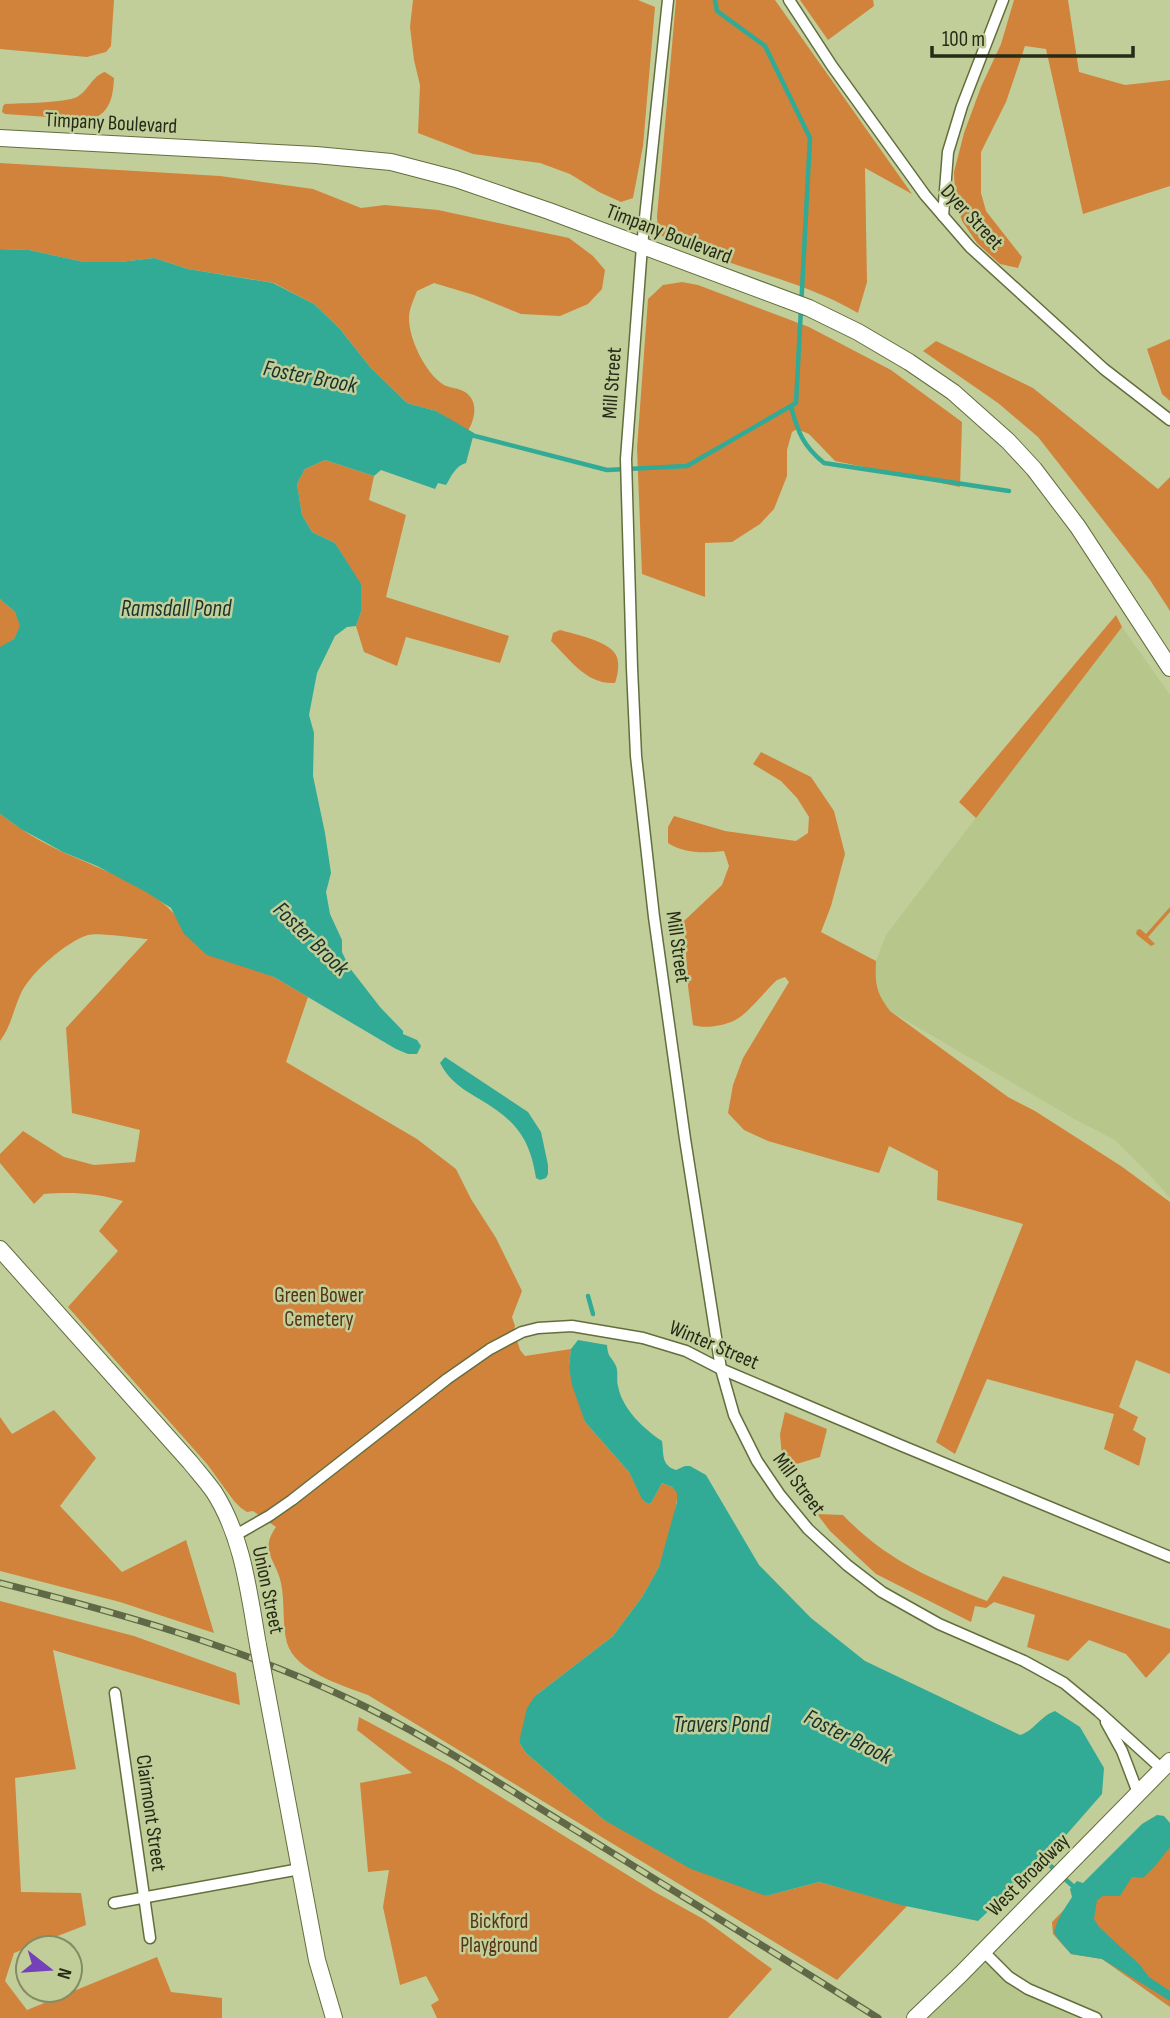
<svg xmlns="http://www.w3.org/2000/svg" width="1170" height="2018" font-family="'Sofia Sans Condensed',sans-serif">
	<rect width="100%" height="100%" fill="#c1ce99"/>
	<!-- built -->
	<g fill="#b7c68a">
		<path d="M1122,627L1170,695V1198L1146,1171L1115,1140L1076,1120L890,1011L879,997L875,979L876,961L886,935Z"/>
		<path d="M976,1959L1043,1996L1096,2018H914Z"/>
	</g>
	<!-- green -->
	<g fill="#d1833c">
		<path d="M0,0H114L111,46L106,52L87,57L0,49Z"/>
		<path d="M413,0H638L655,7L643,146L633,198L621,202L599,192L570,174L540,163L473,154L418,133L420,85L414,60L410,27Z"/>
		<path d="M676,0H775L912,194L865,168L867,282L858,313C816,288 768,276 722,260C700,253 677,247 658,233L657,216Z"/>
		<path d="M800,0H873L874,6L828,40Z"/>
		<path d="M1014,0H1068L1079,72L1125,85L1170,80V186L1083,214L1046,49L1025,46L1006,102L981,152V193L986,211L1022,257L1018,268L1000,264L977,243L962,221L955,195L954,172L964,133L981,87L1001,44Z"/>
		<path d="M105,72L114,78C113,98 110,112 91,120L5,114L2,112L3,106L5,104C21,103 65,103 77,97C89,90 92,76 105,72Z"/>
		<path d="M0,163L220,176L313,189L361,208L385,205L438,210L569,238L593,256L605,270L602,289L588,304L560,316L521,314L474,295L434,283L417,291C414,299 409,309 409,318C409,339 425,373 444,385C450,388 459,388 465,392C479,401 475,419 468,431L436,411L407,403L370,367L340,329L314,304L274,283L188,269L154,258L120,262H84L29,250L0,249Z"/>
		<path d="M682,282L698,285L809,327L891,370L962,422L960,487L835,461L809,434L797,429L792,432L787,450V476L774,509L760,524L732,542L705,543V597L642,574L637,448L648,299L663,285Z"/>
		<path d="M1170,339V401L1162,394L1147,349Z"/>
		<path d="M936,341L1033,388L1158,489L1170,477V611L1150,580L1038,437L998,403L923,351Z"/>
		<path d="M325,460L374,476L369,500L406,515L386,597L509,636L500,663L406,637L397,666L364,652L356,626L361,612L360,584L335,543L312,532L302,515L297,484L305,469Z"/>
		<path d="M0,599L15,612L21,626L14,639L2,647H0Z"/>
		<path d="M1116,615L1122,627L976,818L959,802Z"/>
		<path d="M560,630C574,634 609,641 616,655C620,662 618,675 615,683C586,685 569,658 551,641L553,633Z"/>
		<path d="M761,752L811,777L834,811L845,854L831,906L821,932L876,961C875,985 876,992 890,1011L1008,1097L1035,1111L1121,1166L1170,1202V1374L1136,1360L1119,1407L1138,1417L1133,1430L1146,1438L1139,1466L1104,1449L1114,1414L987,1379L955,1454L936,1442L1023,1224L937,1200L938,1171L889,1146L879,1173L768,1141L744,1130L728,1113L733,1085L743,1058L789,982L785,977L777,980C766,990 749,1012 737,1019C726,1026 704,1029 693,1025L688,986L684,921L722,885L729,866L724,851C704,853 685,854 668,843V827L674,816L725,831L796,841L808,833L809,817L797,798L781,781L753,764Z"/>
		<path d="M0,814C20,829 42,843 65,853C96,867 159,890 177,918L241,965L274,977L308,997L286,1062L417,1139L456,1169L471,1199L496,1238L522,1291L512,1317L515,1326L514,1330L520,1350L525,1356L571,1349L569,1367L585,1422L629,1472L641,1496L648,1504L651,1503L662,1483L672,1487L678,1493L674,1518L659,1567L642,1597L613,1636L535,1696L519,1742L526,1753L604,1820L766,1896L819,1882L907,1906L837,1980L368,1695C343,1686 295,1671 287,1643C282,1624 285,1602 281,1583C276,1560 259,1551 276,1527L253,1511L247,1512L241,1508L234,1501L207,1464L68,1307L118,1251L99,1231L123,1201C94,1193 74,1192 44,1194L34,1204L0,1163V1154L23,1131L64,1157L94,1165L135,1162L140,1130L72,1113L66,1028L148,939C135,938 98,932 88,935C66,942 33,971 22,991C14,1007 11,1027 0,1041Z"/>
		<path d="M1170,907V912L1148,937L1155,944L1151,946L1136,934L1137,930L1140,929L1146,934Z"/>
		<path d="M54,1410L96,1458L60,1506L122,1572L186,1540L214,1633L120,1602L0,1571V1417L12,1434Z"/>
		<path d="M785,1412L827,1429L820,1457L783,1468L780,1434Z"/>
		<path d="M817,1514L843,1515C886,1560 931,1579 987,1601L1003,1576L1170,1629V1652L1146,1678L1126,1654L1089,1640L1068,1661L1027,1647L1035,1615L994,1602L986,1608L975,1606L971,1622L876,1574L830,1531Z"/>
		<path d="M0,1601L134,1636L236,1673L240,1705L53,1650L76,1769L15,1778L21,1892L81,1893L86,1925L14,1953L5,1981L27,2010L157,1957L171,1992L222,1998V2018H0Z"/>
		<path d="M359,1717L451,1766L655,1892L705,1920L772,1969L728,2018H437L431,2005L439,2000L426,1976L400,1985L383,1907L389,1870L368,1872L360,1783L412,1773L357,1730Z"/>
		<path d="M1156,1817L1170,1835V2007L1102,1959L1071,1954L1053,1934L1052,1922Z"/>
	</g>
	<!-- water -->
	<g fill="#31aa96">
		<path d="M0,249L29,250L84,262H120L154,258L188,269L273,283L314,304L340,329L370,367L407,403L436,411L474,433L466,463C455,466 451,477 446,485L438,483L435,489L381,470L374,476L325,460L305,469L297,484L302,515L312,532L335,543L361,584V612L356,626L347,627L335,636L317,673L309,715L314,733L313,776L325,833L331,873L326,892L330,914L342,940V952L349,967L380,1007L403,1031V1034L417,1040L421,1046L417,1054H408L396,1049L274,977L207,955L184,934L171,908L146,892L97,866L63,852L21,829L0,814V647L14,639L20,626L15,612L0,599Z"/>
		<path d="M445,1057L528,1112L541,1132L548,1165V1174L546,1178L540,1180L536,1178C530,1138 515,1120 481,1100C464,1090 449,1081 440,1063Z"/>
		<path d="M578,1340L607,1345C608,1357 610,1355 615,1364C619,1370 616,1379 618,1386C622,1409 644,1429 662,1441C664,1455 661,1465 676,1470L685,1466H690L706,1475L759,1565L811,1618L865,1661L1020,1735C1034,1731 1039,1717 1055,1711L1080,1727L1104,1768L1102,1794L1053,1850L1042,1867L1025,1876L978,1921L901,1905L819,1882L766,1896L691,1869L604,1820L526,1753L519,1742L527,1708L535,1696L613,1636L642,1597L659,1567L677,1502V1493L672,1487L662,1483L651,1503L648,1504L642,1499L629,1472L585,1422L572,1385L569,1367L571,1349Z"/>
		<path d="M1157,1815L1164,1816L1170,1823V1847L1156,1865L1143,1878L1132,1877L1120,1896H1103L1097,1900L1094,1919L1099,1927L1140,1965L1149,1977L1170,1991V2001L1102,1959L1071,1954L1058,1939L1054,1932C1057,1919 1065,1908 1072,1897L1070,1889L1077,1881L1083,1883L1142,1824Z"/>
	</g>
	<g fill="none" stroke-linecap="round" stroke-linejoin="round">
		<!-- stream -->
		<g stroke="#31aa96" stroke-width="4.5">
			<path d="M791,407C798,432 803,446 824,463L1009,491"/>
			<path d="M471,435L607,470L687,466L796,403L810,138L765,46L717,11L715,0"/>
			<path d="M588,1296L593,1314"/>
			<path d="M1043,1859L1075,1888"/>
		</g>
		<defs>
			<g id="street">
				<path d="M668,0L642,246L626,459L632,668L636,756L654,917L685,1139L721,1369L734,1415L757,1461L780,1495L808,1529L847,1565L882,1592L939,1624L1024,1661L1064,1683L1098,1711L1162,1769"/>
				<path d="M789,0L832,66L925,195L970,247L1104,369L1170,420"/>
				<path d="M943,216L948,152L962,106L1003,0"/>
				<path d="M234,1536L269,1516L292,1500L447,1379L490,1349L522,1332L538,1328L572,1326L643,1338L686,1351L721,1369L900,1445L1170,1557"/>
				<path d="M115,1693L150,1938"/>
				<path d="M1106,1722L1122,1751L1138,1793"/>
				<path d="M114,1903L300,1869"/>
				<path d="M983,1951L1009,1977L1028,1989L1096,2018"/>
			</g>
			<g id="secondary">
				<path d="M0,138L316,155L391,162L456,179L549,211L809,308L858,332L909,362L953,392L1008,441L1034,469L1078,527L1170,668"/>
				<path d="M0,1249L190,1462C198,1472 207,1482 214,1492C243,1537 249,1594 258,1645"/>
				<path d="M264,1677L317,1960L334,2018"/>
				<path d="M915,2018L961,1974L1170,1761"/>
			</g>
		</defs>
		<!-- street casing -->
		<use href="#street" stroke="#636e3d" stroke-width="13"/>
		<!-- secondary casing -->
		<use href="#secondary" stroke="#636e3d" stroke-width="18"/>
		<!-- street -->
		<use href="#street" stroke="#fff" stroke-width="10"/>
		<!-- secondary -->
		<use href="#secondary" stroke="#fff" stroke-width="16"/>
		<defs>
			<path id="rail" d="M0,1583C119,1613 236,1646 347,1698C425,1734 498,1783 572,1828C674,1891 777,1954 878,2018"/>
		</defs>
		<!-- rail casing -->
		<use href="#rail" stroke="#616847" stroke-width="7"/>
		<!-- rail -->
		<use href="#rail" stroke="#c1ce99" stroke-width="4.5" stroke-dasharray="13" stroke-linecap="butt"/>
		<defs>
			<path id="secondary-bridge" d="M258,1645L264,1677"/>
		</defs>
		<!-- secondary-bridge casing -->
		<use href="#secondary-bridge" stroke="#636e3d" stroke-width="18" stroke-linecap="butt"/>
		<!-- secondary-bridge -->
		<use href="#secondary-bridge" stroke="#fff" stroke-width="16"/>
	</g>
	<g text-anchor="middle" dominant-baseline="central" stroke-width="5" stroke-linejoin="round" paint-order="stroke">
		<!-- street labels -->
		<g font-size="21" fill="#262a16" stroke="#c1ce99">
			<text transform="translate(111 123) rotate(3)">Timpany Boulevard</text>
			<text transform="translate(972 217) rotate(47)">Dyer Street</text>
			<text transform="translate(669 234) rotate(21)">Timpany Boulevard</text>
			<text transform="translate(612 383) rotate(-86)">Mill Street</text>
			<text transform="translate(678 947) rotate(82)">Mill Street</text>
			<text transform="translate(714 1345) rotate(23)">Winter Street</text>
			<text transform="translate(799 1484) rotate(53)">Mill Street</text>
			<text transform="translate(268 1590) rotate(78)">Union Street</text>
			<text transform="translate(151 1813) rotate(82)">Clairmont Street</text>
			<text transform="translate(1028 1875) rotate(-45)">West Broadway</text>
		</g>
		<!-- park labels -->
		<g font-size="21" fill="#553314" stroke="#c1ce99">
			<text x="319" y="1295">Green Bower<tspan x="319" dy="24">Cemetery</tspan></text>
			<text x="499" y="1921">Bickford<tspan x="499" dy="24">Playground</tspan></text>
		</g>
		<!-- water labels -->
		<g font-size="23" font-style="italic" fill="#19322d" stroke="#c1ce99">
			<text transform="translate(310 377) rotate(11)">Foster Brook</text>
			<text x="176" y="609">Ramsdall Pond</text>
			<text transform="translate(311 939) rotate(44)">Foster Brook</text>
			<text x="721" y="1725">Travers Pond</text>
			<text transform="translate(848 1737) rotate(27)">Foster Brook</text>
		</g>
	</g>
	<!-- north arrow -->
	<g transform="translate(49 1969) rotate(107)"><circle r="33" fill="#c1ce99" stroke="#838c65" stroke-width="2"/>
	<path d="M0-5L12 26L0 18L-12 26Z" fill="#7441b8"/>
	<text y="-10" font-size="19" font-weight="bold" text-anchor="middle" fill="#262a16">N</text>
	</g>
	<!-- scale -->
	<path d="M932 46v10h201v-10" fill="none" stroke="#262a16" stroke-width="3.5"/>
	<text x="942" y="46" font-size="21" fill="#262a16" stroke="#c1ce99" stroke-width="5" paint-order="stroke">100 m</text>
</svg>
